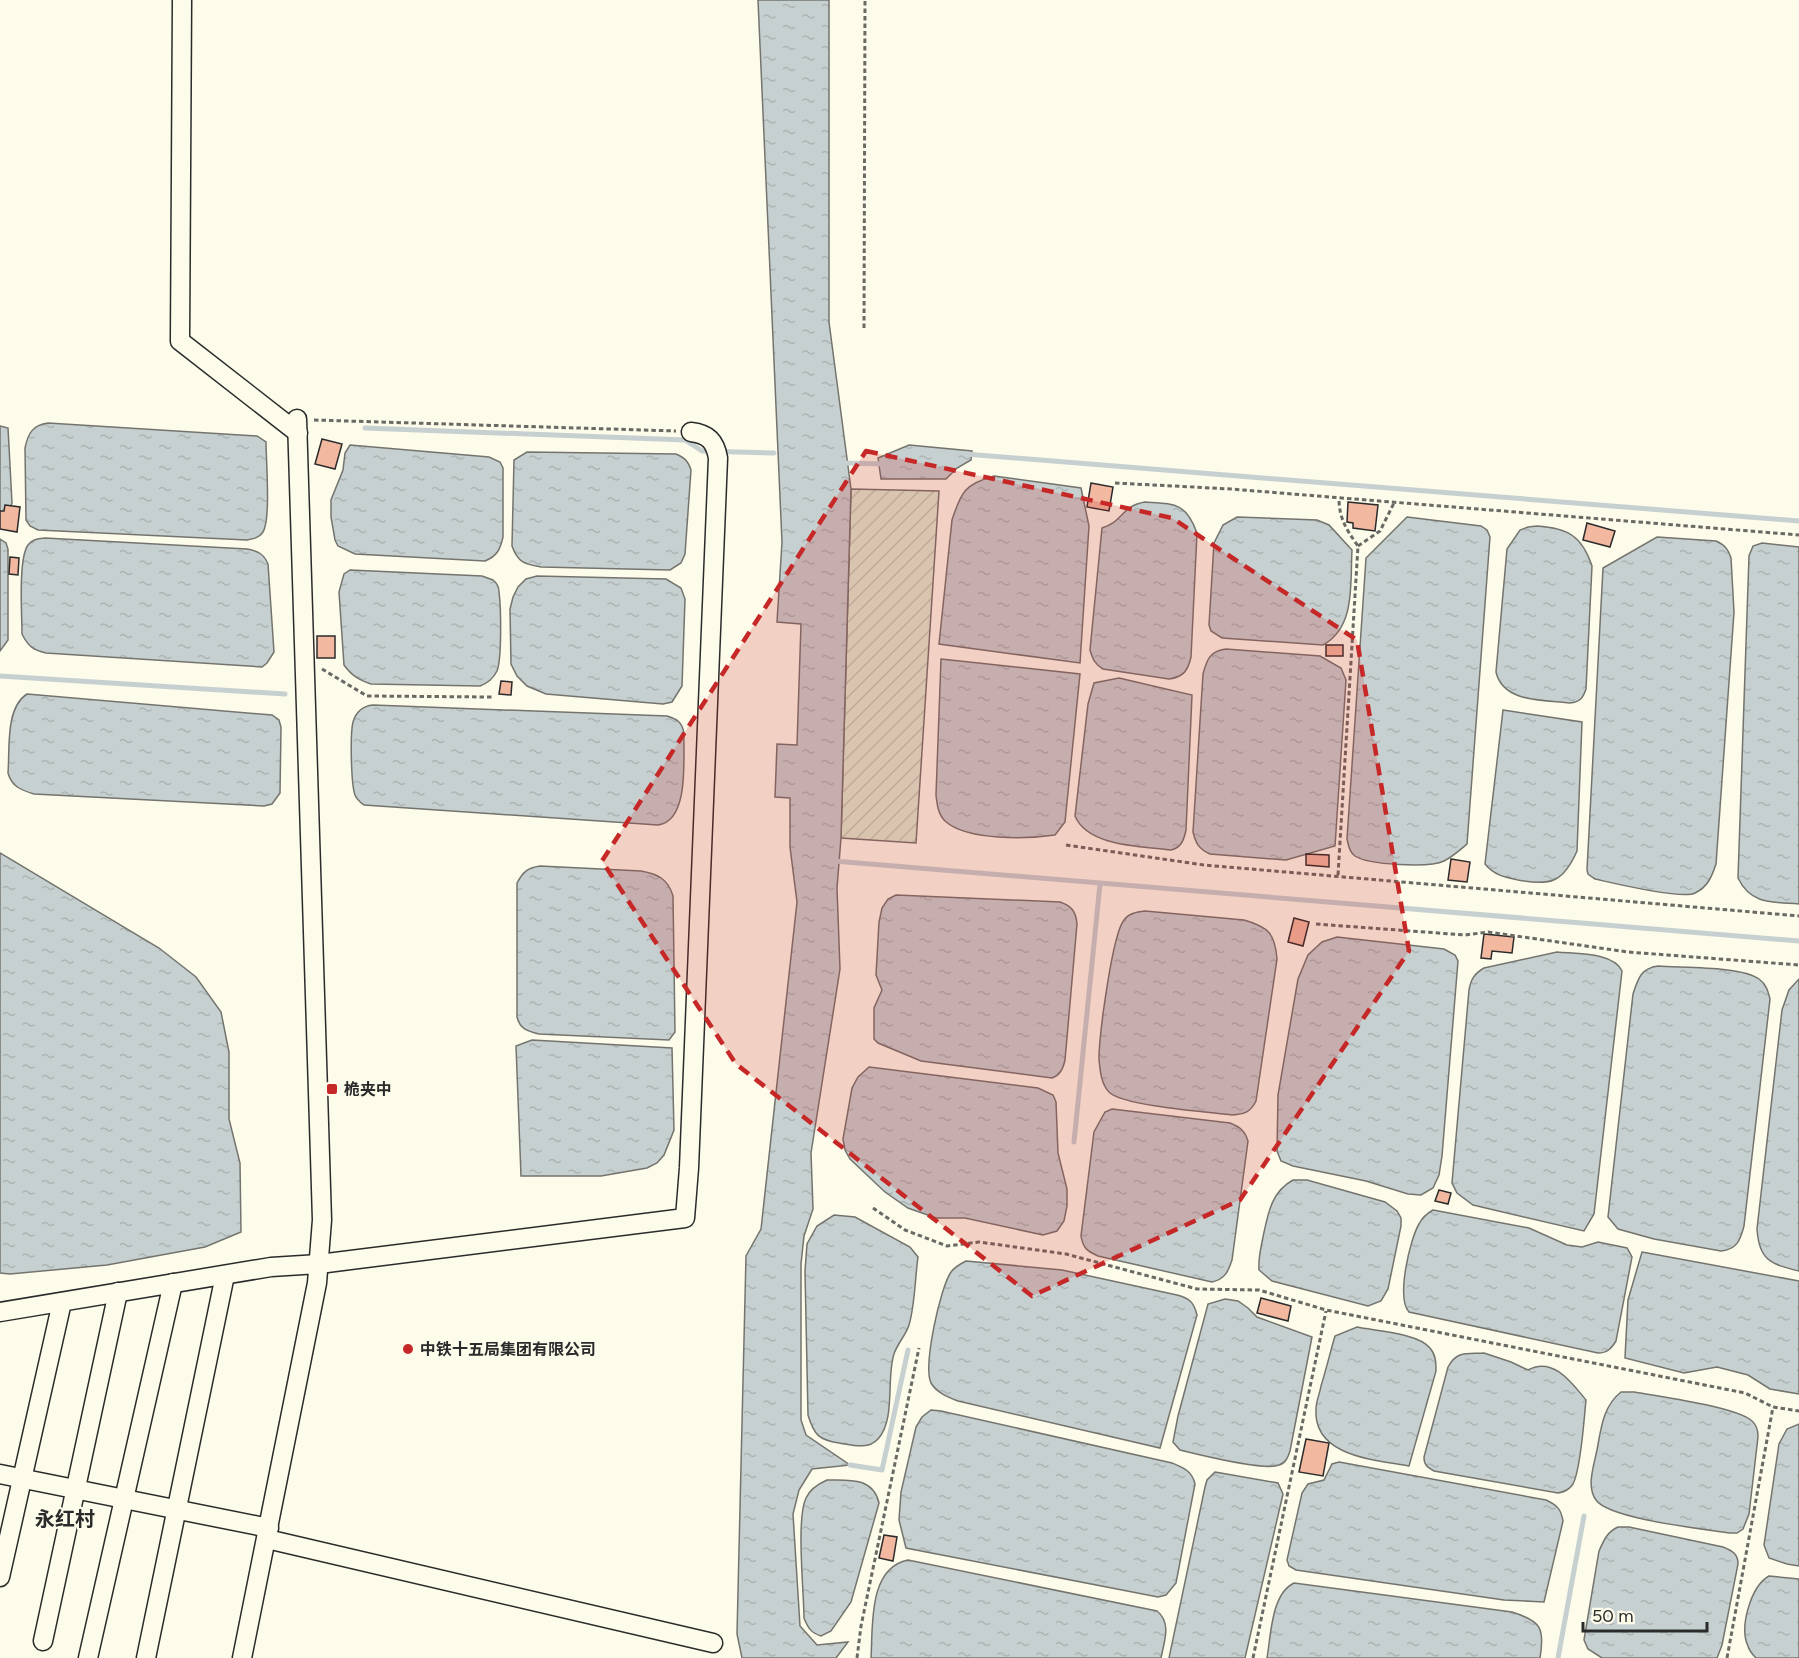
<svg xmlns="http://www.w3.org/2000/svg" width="1799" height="1658" font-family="Figtree,'Noto Sans SC',sans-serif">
	<defs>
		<pattern id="garden-furrows" width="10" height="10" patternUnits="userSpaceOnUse" patternTransform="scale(1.5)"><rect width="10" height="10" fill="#deebd1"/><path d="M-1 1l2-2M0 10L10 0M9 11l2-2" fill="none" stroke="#bfcab4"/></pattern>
		<pattern id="water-ripples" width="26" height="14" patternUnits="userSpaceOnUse" patternTransform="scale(1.5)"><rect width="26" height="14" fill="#c7d0d0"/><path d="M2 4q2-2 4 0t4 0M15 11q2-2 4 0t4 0" fill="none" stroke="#abb3b3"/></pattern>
	</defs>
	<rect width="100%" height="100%" fill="#fdfbea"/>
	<!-- garden -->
	<path fill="url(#garden-furrows)" stroke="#74746e" stroke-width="1.5" d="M851,489L939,491L916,843L841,838Z"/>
	<!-- water -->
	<g fill="url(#water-ripples)" stroke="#74746e" stroke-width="1.5">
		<path d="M758,0H829V322L851,489L841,838L837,888L840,969L811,1153L813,1209L804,1236L801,1264V1420L806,1435L850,1465L812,1469L799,1490L793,1514L800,1626L817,1645L848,1642L836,1658H742L737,1634L746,1256L761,1229L797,902L790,847V798L775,797L777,744L797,745L801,624L777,622L782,542Z"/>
		<path d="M48,423L257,436L266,442C266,460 271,519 263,532C259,538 253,539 247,540L38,530L30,526L26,520L25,448C28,433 33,425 48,423Z"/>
		<path d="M0,426L8,428L12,503L9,513L0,523Z"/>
		<path d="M350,445L489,457L500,462L503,468V537C500,550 497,556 485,561L355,554L338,546L335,540L331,517V500L343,470L345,453Z"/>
		<path d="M909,445L972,451L971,460L957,468L946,479H881L878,458Z"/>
		<path d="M527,452L676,454C685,458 688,461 691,470L685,554L681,563L670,570L541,567C525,564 518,563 512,546L514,460Z"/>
		<path d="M994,476L1081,488L1089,526L1080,663L939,644L952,520C961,492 965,484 994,476Z"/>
		<path d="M1145,502C1174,504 1186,502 1197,533L1191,657C1188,670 1184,677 1169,679L1103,669C1095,664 1093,660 1090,650L1102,528C1124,521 1121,506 1145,502Z"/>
		<path d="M1237,517L1317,520L1329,525L1352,550C1350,583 1356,627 1323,645L1222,638L1211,631L1209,625L1214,543L1223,525Z"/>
		<path d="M1407,517L1481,526L1487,530L1490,537L1467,844C1460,850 1452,857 1444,861C1430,868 1368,865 1355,856C1349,851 1349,847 1347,839L1366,558Z"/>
		<path d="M1537,526C1568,528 1582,536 1592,566L1586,689C1583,698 1580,702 1570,703C1545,700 1503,703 1496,672L1507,549L1520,530L1528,527Z"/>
		<path d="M1657,537L1716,541C1725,545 1728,549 1731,558L1734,612L1716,864C1712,876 1708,887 1695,893C1682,900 1613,883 1595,879L1588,874L1587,870L1603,568Z"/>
		<path d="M45,538L247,549C258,551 264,554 268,564L274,652L267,663L262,667L46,653C33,650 28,646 22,634C22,614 18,559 28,545C32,539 38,539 45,538Z"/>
		<path d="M0,539L6,543L8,549V640L0,651Z"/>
		<path d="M1762,543L1799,547V904C1773,902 1751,905 1738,878L1749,556L1753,546Z"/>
		<path d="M350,570L482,576L493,580C497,583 499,587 499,592C501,607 502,658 497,671C493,679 488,683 480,686L371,684C359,680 352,676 344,665L339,592L344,574Z"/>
		<path d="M537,576L666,579L681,588L685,599L682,686L672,702L663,704L546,694L527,686L517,676L511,664L510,609L513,597L518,587L526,579Z"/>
		<path d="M1226,649L1320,656L1341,668L1346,680L1335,846L1286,860L1210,854C1199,849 1196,844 1193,832L1203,674C1207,659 1210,651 1226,649Z"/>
		<path d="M941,659L1080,674L1065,822L1055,835C1028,839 967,841 945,821C938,814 937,804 936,795Z"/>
		<path d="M1119,678L1192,695L1186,830C1184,840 1181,848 1171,850C1142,846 1088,847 1075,816L1088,704L1094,683Z"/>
		<path d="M27,694L272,715L279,720L281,727L280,793L272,804L264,806L34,794C21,790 12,787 8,773C10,749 5,708 27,694Z"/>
		<path d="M373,705L667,716C677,719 682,722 684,733C683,757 690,821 658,825L364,805C360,802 357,800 355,795C351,784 350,734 353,722C356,712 363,706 373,705Z"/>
		<path d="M1503,710L1582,722L1577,851C1563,883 1550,886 1518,880C1504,877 1494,875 1485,864Z"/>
		<path d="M0,853L159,948L196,977L221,1012L229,1052V1119L240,1163L241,1232L205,1247L107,1265L10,1274L0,1273Z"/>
		<path d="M540,866L641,871C658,874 668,879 673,896L675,1032L669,1040L539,1034C527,1031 520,1029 517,1017V883C523,872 527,868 540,866Z"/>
		<path d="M896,895L1060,902C1072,906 1076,912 1077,924L1065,1060C1063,1069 1060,1075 1052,1078L921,1061L878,1043L874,1039V1008L882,990L876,975L879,922L882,908L888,899Z"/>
		<path d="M1145,911L1244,920C1269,927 1275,934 1277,959L1256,1101C1250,1113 1244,1114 1232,1115C1208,1112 1126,1106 1110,1093C1101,1085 1100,1070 1099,1059C1099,1037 1112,935 1124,920C1129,913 1137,912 1145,911Z"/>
		<path d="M1337,937L1444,949L1455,955L1458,961L1442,1156L1439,1175L1433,1188L1421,1195L1408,1194L1366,1181L1293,1166L1281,1161L1277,1151L1278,1095L1298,979L1308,955L1322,942Z"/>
		<path d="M1557,952C1576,954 1613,952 1622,971L1594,1214L1584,1231L1473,1205L1457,1193L1452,1183L1469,990C1471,979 1474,974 1484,968Z"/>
		<path d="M1658,966C1682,968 1742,966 1759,979C1766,984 1768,991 1770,999L1744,1226C1740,1241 1737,1249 1721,1251L1654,1239L1618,1229L1608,1217L1633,994C1638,979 1641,968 1658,966Z"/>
		<path d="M1799,979V1271C1770,1264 1759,1260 1757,1229L1782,1010L1789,990Z"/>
		<path d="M532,1040L672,1048L674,1130L664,1155L657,1163L647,1168L601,1176H521L516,1046Z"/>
		<path d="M869,1067L1038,1088L1053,1095L1056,1102L1058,1153L1067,1189V1206L1064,1221L1057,1231L1043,1235L965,1218H936L908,1208L885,1192L850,1159L845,1150L843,1139L852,1088L858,1077Z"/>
		<path d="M1112,1109L1230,1123C1240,1127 1245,1131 1248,1141L1232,1260C1228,1272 1225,1279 1212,1282L1098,1256C1087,1251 1083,1248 1081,1236L1094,1132L1105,1112Z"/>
		<path d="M1293,1180H1307L1385,1202L1397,1211L1401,1218V1226L1388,1289L1381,1301L1368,1306L1272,1281L1259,1270C1258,1258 1261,1248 1263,1237C1268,1214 1271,1192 1293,1180Z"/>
		<path d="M1433,1210L1529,1228L1567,1245L1582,1247L1598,1242L1627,1248L1632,1257L1616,1341C1611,1349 1607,1353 1598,1353L1409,1312C1396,1298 1410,1239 1419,1224C1422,1218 1426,1214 1433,1210Z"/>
		<path d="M834,1215L855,1217L910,1247L918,1257C915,1278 915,1305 909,1325C906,1335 897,1344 894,1354C886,1378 896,1419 878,1439C868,1450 852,1445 839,1443C819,1440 814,1435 808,1415L805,1271L807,1244L817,1226Z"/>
		<path d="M1642,1252L1799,1281V1394L1770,1389L1748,1375L1717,1367L1684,1373L1625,1358L1628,1300Z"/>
		<path d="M966,1261L1062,1270L1177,1295C1189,1298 1194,1302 1197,1315L1160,1448L958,1401C948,1397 937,1393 931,1383C923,1366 940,1288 951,1272C955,1267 960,1264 966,1261Z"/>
		<path d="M1225,1299L1238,1301L1248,1308L1257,1317L1312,1337L1290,1451C1288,1457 1286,1463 1279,1465C1265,1471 1206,1456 1188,1452L1180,1450L1173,1442L1178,1416L1208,1304Z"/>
		<path d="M1357,1327C1376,1331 1418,1333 1430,1348C1436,1355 1436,1363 1436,1371L1409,1466C1376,1460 1313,1457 1316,1409C1316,1401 1320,1393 1321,1386C1326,1370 1330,1353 1335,1336Z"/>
		<path d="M1484,1353L1511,1362L1528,1370C1553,1356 1572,1383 1586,1400C1584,1419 1581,1469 1573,1484C1569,1490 1565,1492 1558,1493L1434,1471C1427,1467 1424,1465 1424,1457L1448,1367C1457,1350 1468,1354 1484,1353Z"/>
		<path d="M1621,1392H1634C1658,1396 1737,1407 1752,1421C1757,1425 1758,1431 1758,1437L1749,1514L1743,1529L1737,1533H1730C1704,1529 1609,1519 1596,1500C1586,1487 1594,1465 1597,1450C1601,1429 1603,1406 1621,1392Z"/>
		<path d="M931,1410L941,1411L1172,1463C1184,1468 1192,1471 1195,1484L1176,1583L1166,1595L1158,1597L906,1548L899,1520L901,1492L916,1427L922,1417Z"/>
		<path d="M1799,1424V1566L1787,1564L1769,1558L1764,1545L1779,1444L1787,1429Z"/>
		<path d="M1339,1462L1546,1500C1557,1505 1561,1509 1563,1521L1544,1602L1504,1600L1296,1570L1289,1566L1287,1560L1302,1493L1308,1484L1324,1480L1332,1464Z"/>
		<path d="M1215,1472L1278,1483L1283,1494L1245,1658H1169L1205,1487L1207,1480Z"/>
		<path d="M827,1480C849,1480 873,1477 879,1503L851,1602L831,1631L821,1636C811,1633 808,1628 804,1618C804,1592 796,1519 806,1498C810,1489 818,1484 827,1480Z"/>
		<path d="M1618,1527H1629L1723,1547C1733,1551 1738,1554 1738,1564L1722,1645L1717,1658H1602L1588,1649L1584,1640L1599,1551C1604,1540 1607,1532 1618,1527Z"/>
		<path d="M908,1560L1157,1611C1172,1623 1164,1642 1161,1658H871C873,1626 868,1568 908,1560Z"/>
		<path d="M1769,1576L1799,1579V1658H1756C1753,1655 1749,1650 1748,1646C1739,1627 1751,1586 1769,1576Z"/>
		<path d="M1294,1583L1512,1612C1541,1621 1545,1628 1540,1658H1267C1271,1636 1271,1594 1294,1583Z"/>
	</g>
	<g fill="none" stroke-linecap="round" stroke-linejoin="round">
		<!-- stream -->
		<g stroke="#c7d0d0" stroke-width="5">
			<path d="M365,428L685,440L702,451L774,453"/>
			<path d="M965,454L1799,521"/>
			<path d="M841,463L886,464"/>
			<path d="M0,676L285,694"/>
			<path d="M834,861L1799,941"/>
			<path d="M1074,1142L1100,884"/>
			<path d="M850,1465L882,1470L908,1350"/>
			<path d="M1558,1658L1584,1516"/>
		</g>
	</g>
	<!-- building -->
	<g fill="#f2b8a0" stroke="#2b2b2b" stroke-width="1.5">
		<path d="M322,439L342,444L335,469L315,464Z"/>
		<path d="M1091,483L1113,487L1109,511L1087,507Z"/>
		<path d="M1348,502L1378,505L1375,531L1353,528V523L1347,522Z"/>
		<path d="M5,505L20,507L17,532L0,529V511H4Z"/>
		<path d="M1587,523L1615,531L1610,547L1583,540Z"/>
		<path d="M10,557L19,558L18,575L9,574Z"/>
		<rect x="317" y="636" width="18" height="22"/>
		<rect x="1326" y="645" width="17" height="11"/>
		<path d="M501,681L512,682L511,695L499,694Z"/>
		<path d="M1306,854L1329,855V867L1306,865Z"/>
		<path d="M1451,859L1470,862L1467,882L1448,880Z"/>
		<path d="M1294,918L1309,922L1303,946L1288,942Z"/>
		<path d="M1484,934L1514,937L1512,953L1492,951L1491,959L1481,958Z"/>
		<path d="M1439,1190L1451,1193L1448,1204L1435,1201Z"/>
		<path d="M1261,1298L1291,1306L1288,1321L1257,1313Z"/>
		<path d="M1306,1439L1329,1443L1323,1476L1299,1472Z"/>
		<path d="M884,1535L897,1537L893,1561L879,1558Z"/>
	</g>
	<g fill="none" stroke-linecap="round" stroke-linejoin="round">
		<defs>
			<g id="minor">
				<path d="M182,0L180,341L298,433"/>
				<path d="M0,1312L271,1267L319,1264L685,1218L689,1168L718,458C715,441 708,434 691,432"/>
				<path d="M0,1474L269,1528"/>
				<path d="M267,1539L713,1643"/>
				<path d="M0,1577L62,1302"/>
				<path d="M43,1641L118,1292"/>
				<path d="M88,1658L173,1283"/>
				<path d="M146,1658L225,1275"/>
				<path d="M242,1658L317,1283L322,1220L297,419"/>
			</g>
		</defs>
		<!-- minor casing -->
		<use href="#minor" stroke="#2b2b2b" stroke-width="21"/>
		<!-- path -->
		<g stroke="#6a6964" stroke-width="3" stroke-dasharray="4.5 3" stroke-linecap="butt">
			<path d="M864,328L865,0"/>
			<path d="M314,420L676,431"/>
			<path d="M1115,483L1231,489L1799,535"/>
			<path d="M1358,546L1380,531L1394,503"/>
			<path d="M322,669L367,696L492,697"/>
			<path d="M1066,845L1204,865L1799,916"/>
			<path d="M1338,875L1358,546C1346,529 1339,518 1339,498"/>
			<path d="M1316,924L1465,935L1488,932L1628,952L1799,965"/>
			<path d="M873,1208L905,1230L947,1246L979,1242L1066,1254L1197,1289L1259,1290L1326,1310L1745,1393L1773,1407L1799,1411"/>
			<path d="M857,1658L861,1626L919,1348"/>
			<path d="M1253,1658L1326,1311"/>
			<path d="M1727,1658L1773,1407"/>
		</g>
		<!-- minor -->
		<use href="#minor" stroke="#fdfbea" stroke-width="18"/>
	</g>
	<!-- marked area -->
	<path fill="#c62828" fill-opacity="0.2" stroke="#c62828" stroke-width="4.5" stroke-dasharray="12 8" stroke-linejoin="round" d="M866,451L1172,518L1357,640L1409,951L1240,1200L1032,1296L736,1064L602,861Z"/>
	<!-- markers -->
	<g fill="#c62828" stroke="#fdfbea" stroke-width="2">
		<rect x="326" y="1083" width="12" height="12" rx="3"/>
		<circle cx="408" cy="1349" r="6"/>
	</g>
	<g text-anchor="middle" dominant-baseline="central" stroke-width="4.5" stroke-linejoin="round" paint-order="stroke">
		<!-- poi labels -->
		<g font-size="16" font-weight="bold" fill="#2b2b2b" stroke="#fdfbea" text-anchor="start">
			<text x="344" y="1089">桅夹中</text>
			<text x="420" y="1349">中铁十五局集团有限公司</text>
		</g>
		<!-- quarter labels -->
		<g font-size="20" font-weight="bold" fill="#2b2b2b" stroke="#fdfbea">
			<text x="65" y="1519">永红村</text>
		</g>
	</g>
	<!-- scale -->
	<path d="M1583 1622v9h124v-9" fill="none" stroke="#2b2b2b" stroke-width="3"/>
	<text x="1592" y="1622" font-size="18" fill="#2b2b2b" stroke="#fdfbea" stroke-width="4.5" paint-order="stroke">50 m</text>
</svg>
